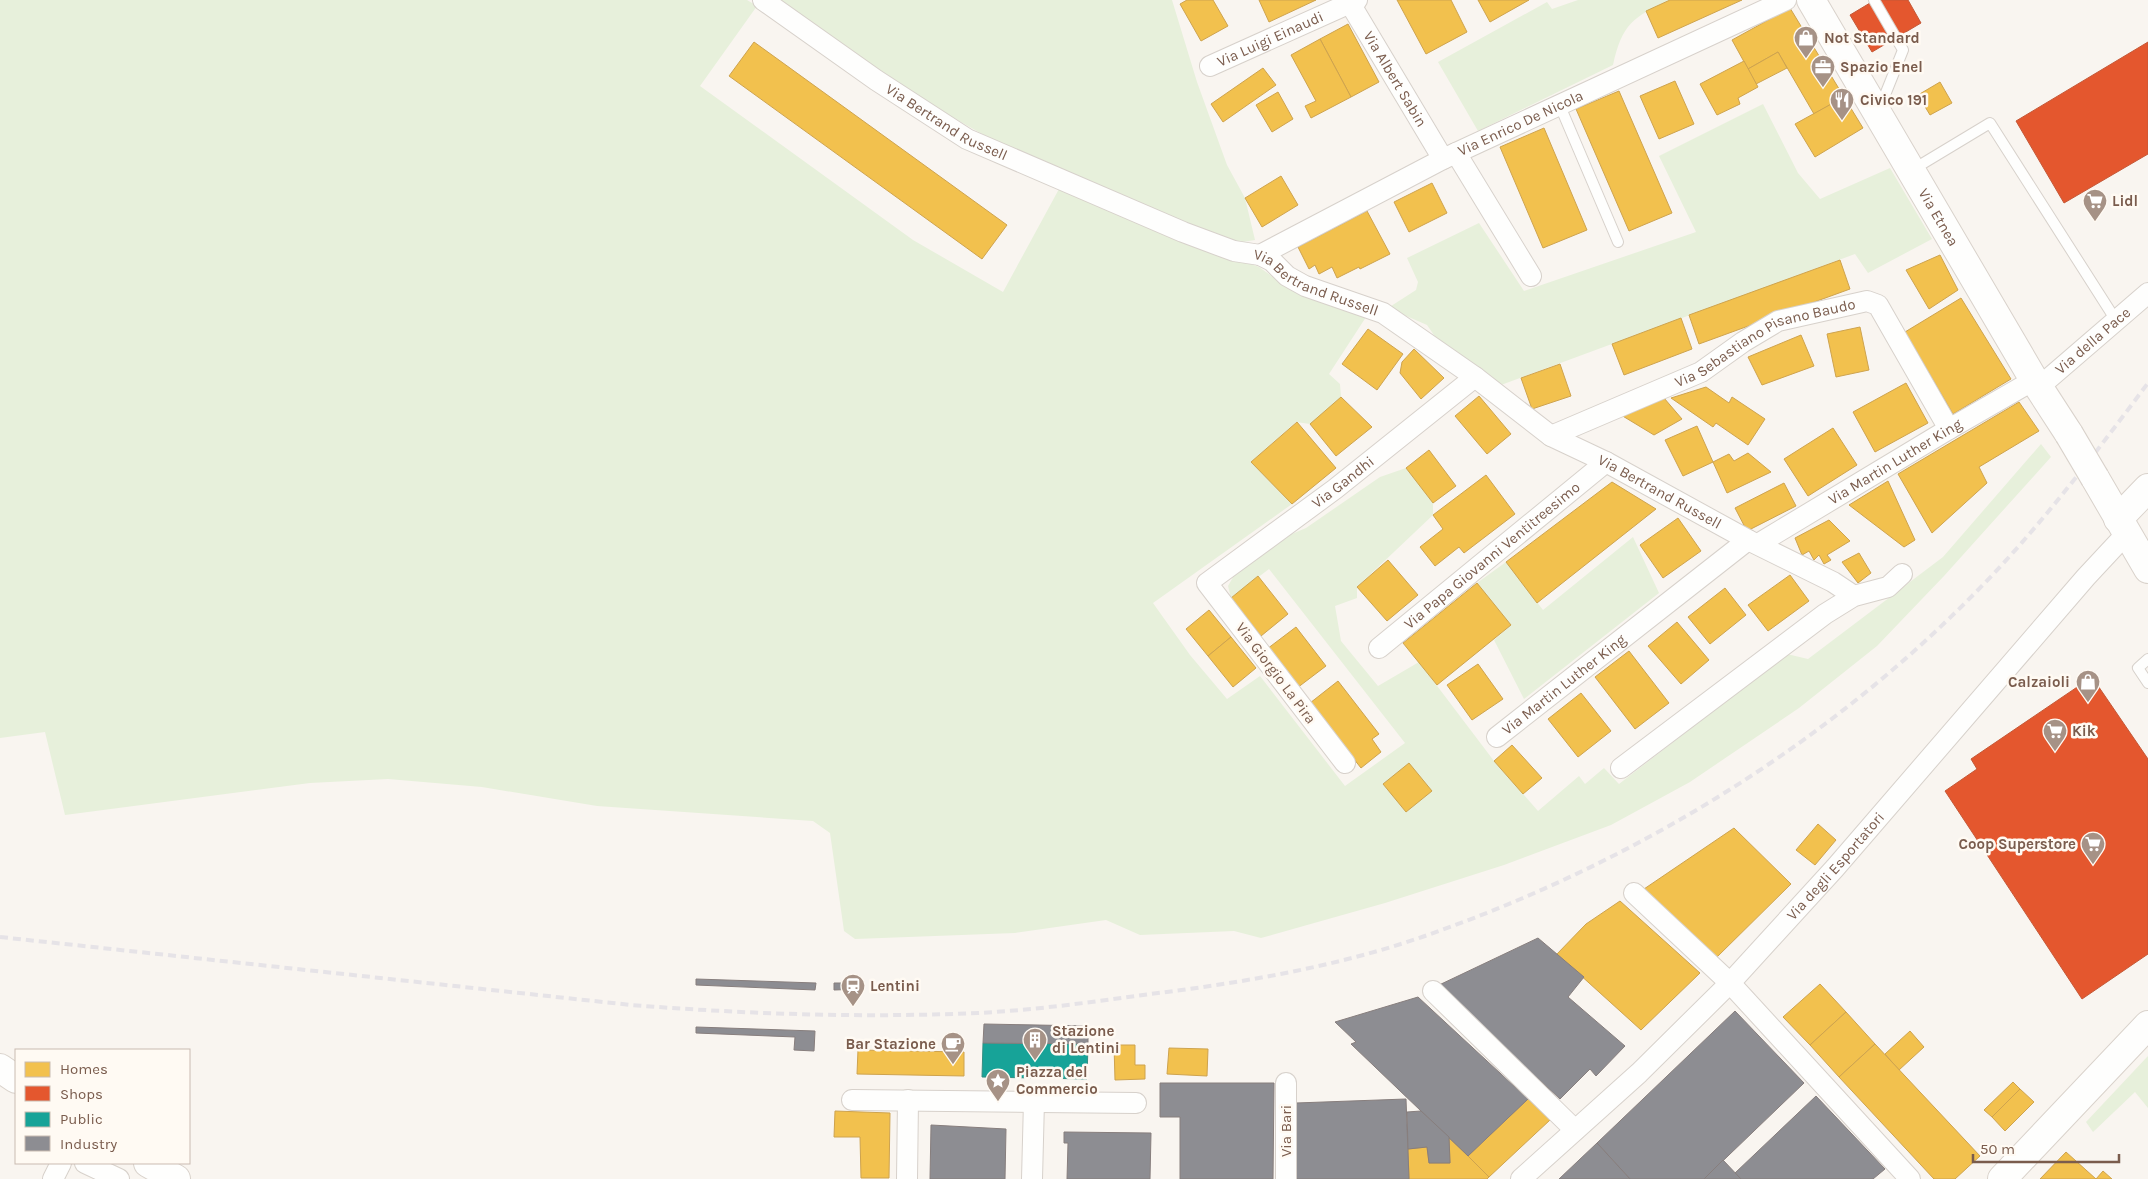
<svg xmlns="http://www.w3.org/2000/svg" width="2148" height="1179" font-family="Karla,sans-serif">
	<rect width="100%" height="100%" fill="#f9f5f0"/>
	<!-- green -->
	<g fill="#e7f0db">
		<path d="M0,0H747L757,6L700,86L913,240L1003,292L1059,189L1259,267L1284,285L1368,314L1329,374L1340,384L1341,397L1310,424L1296,422L1251,462L1292,504L1153,603L1190,655L1227,699L1260,676L1345,786L1405,743L1269,569L1231,598L1228,586L1236,572L1287,536L1306,528L1380,477L1406,468L1433,503V515L1357,587V598L1335,606L1341,641L1378,686L1419,662L1494,761L1538,811L1579,776L1585,784L1604,768L1619,784L1787,654L1808,659L1943,557L2041,444L2051,457L1944,576L1877,646L1799,708L1690,782L1611,825L1504,865L1385,903L1261,938L1234,931L1140,935L1106,920L1015,933L855,939L844,931L830,833L813,821L597,806L482,787L388,779L310,783L65,815L45,732L0,738Z"/>
		<path d="M780,0H1172L1197,82L1227,165L1245,198L1255,240L1237,243L1213,236C1131,201 1045,170 968,126C902,89 841,43 780,0Z"/>
		<path d="M1578,0H1670C1633,17 1622,24 1613,65L1478,131L1438,62L1547,2L1552,9Z"/>
		<path d="M1763,104L1798,173L1820,199L1890,168L1932,239L1868,273L1855,254L1501,385L1436,338L1427,325L1388,308L1416,290L1418,282L1407,258L1479,223L1524,291L1696,232L1659,156Z"/>
		<path d="M1633,537L1659,593L1524,699L1494,640L1511,625L1477,583L1506,562L1543,610Z"/>
		<path d="M2148,1056V1108L2135,1092L2093,1132L2086,1122Z"/>
	</g>
	<!-- homes -->
	<g fill="#f2c14e" stroke="#cea34e">
		<path d="M1187,0H1213L1228,26L1201,41L1180,4Z"/>
		<path d="M1259,0H1316L1269,22Z"/>
		<path d="M1397,0H1451L1467,32L1426,54Z"/>
		<path d="M1478,0H1529L1490,22Z"/>
		<path d="M1670,0H1742L1658,38L1646,11Z"/>
		<path d="M1790,8L1844,97L1814,114L1778,52L1748,69L1732,40Z"/>
		<path d="M1348,24L1379,82L1351,97L1320,39Z"/>
		<path d="M1320,39L1351,97L1311,118L1305,106L1316,101L1291,55Z"/>
		<path d="M754,42L1007,225L982,259L729,76Z"/>
		<path d="M1778,52L1787,68L1756,84L1748,69Z"/>
		<path d="M1744,61L1758,87L1738,98L1740,104L1717,115L1700,84Z"/>
		<path d="M1263,68L1276,85L1223,122L1211,104Z"/>
		<path d="M1675,81L1694,124L1659,139L1640,96Z"/>
		<path d="M1940,82L1952,103L1930,115L1918,95Z"/>
		<path d="M1619,91L1672,213L1629,231L1576,109Z"/>
		<path d="M1278,92L1293,119L1272,132L1256,105Z"/>
		<path d="M1844,97L1863,128L1815,157L1795,124Z"/>
		<path d="M1544,128L1587,230L1543,248L1500,147Z"/>
		<path d="M1281,176L1298,205L1262,227L1245,198Z"/>
		<path d="M1432,183L1447,213L1409,232L1394,202Z"/>
		<path d="M1367,211L1390,254L1360,269L1359,267L1337,278L1332,267L1319,274L1315,265L1309,269L1298,247Z"/>
		<path d="M1940,255L1958,290L1929,309L1906,270Z"/>
		<path d="M1840,260L1850,289L1699,344L1689,315Z"/>
		<path d="M1961,298L2011,379L1953,414L1905,332Z"/>
		<path d="M1681,318L1692,349L1624,375L1612,344Z"/>
		<path d="M1860,327L1869,370L1836,377L1827,334Z"/>
		<path d="M1368,329L1403,354L1377,390L1342,364Z"/>
		<path d="M1801,335L1814,366L1762,385L1748,357Z"/>
		<path d="M1414,349L1444,378L1421,399L1400,373L1402,362Z"/>
		<path d="M1560,364L1571,396L1532,409L1521,378Z"/>
		<path d="M1906,383L1928,423L1875,452L1853,412Z"/>
		<path d="M1706,387L1729,403L1732,397L1765,419L1748,445L1716,423L1713,427L1671,398Z"/>
		<path d="M1479,396L1511,434L1487,454L1455,416Z"/>
		<path d="M1341,397L1372,427L1336,456L1310,424Z"/>
		<path d="M1664,398L1682,419L1654,435L1621,415Z"/>
		<path d="M2019,402L2039,431L1979,467L1987,483L1932,533L1898,474Z"/>
		<path d="M1297,422L1336,468L1292,504L1251,462Z"/>
		<path d="M1697,426L1713,462L1683,476L1665,440Z"/>
		<path d="M1833,428L1857,465L1808,496L1784,459Z"/>
		<path d="M1429,450L1456,486L1433,503L1406,468Z"/>
		<path d="M1748,453L1771,472L1727,493L1713,462L1729,454L1734,461Z"/>
		<path d="M1486,475L1515,514L1464,553L1459,547L1435,566L1420,547L1443,529L1433,515Z"/>
		<path d="M1888,481L1915,540L1904,547L1849,505Z"/>
		<path d="M1612,482L1656,509L1537,603L1506,562Z"/>
		<path d="M1784,483L1796,506L1747,531L1735,508Z"/>
		<path d="M1678,518L1701,551L1663,578L1640,545Z"/>
		<path d="M1829,520L1850,541L1827,555L1831,560L1824,564L1819,555L1814,560L1809,551L1802,555L1795,538Z"/>
		<path d="M1859,553L1871,573L1858,583L1842,562Z"/>
		<path d="M1388,560L1418,595L1387,621L1357,587Z"/>
		<path d="M1790,575L1809,601L1768,631L1748,605Z"/>
		<path d="M1258,576L1288,614L1261,636L1231,598Z"/>
		<path d="M1477,583L1511,625L1437,685L1403,643Z"/>
		<path d="M1725,588L1746,615L1710,644L1688,617Z"/>
		<path d="M1209,610L1231,637L1208,656L1186,629Z"/>
		<path d="M1677,622L1709,660L1681,684L1648,646Z"/>
		<path d="M1296,627L1326,666L1297,688L1267,649Z"/>
		<path d="M1231,637L1256,668L1233,687L1208,656Z"/>
		<path d="M1629,651L1669,703L1635,729L1595,677Z"/>
		<path d="M1478,664L1503,699L1472,720L1447,685Z"/>
		<path d="M1338,681L1379,734L1372,739L1381,752L1361,768L1310,703Z"/>
		<path d="M1581,693L1611,731L1578,757L1548,719Z"/>
		<path d="M1512,745L1542,778L1523,794L1494,761Z"/>
		<path d="M1409,763L1432,791L1406,812L1383,784Z"/>
		<path d="M1818,824L1836,840L1815,865L1796,850Z"/>
		<path d="M1734,828L1791,884L1717,957L1644,889Z"/>
		<path d="M1620,901L1700,973L1641,1030L1557,954L1586,924Z"/>
		<path d="M1820,984L1846,1012L1810,1045L1783,1017Z"/>
		<path d="M1846,1012L1875,1044L1839,1077L1810,1045Z"/>
		<path d="M1910,1031L1924,1047L1899,1070L1885,1054Z"/>
		<path d="M1875,1044L1980,1156L1955,1179H1934L1839,1077Z"/>
		<path d="M1114,1045H1135V1065H1145V1079L1115,1080Z"/>
		<path d="M1169,1048L1208,1049L1207,1076L1167,1074Z"/>
		<path d="M858,1050L964,1052V1076L857,1074Z"/>
		<path d="M2013,1082L2020,1089L1992,1117L1984,1110Z"/>
		<path d="M2020,1089L2034,1102L2005,1131L1992,1117Z"/>
		<path d="M1528,1099L1550,1120L1489,1177L1468,1156Z"/>
		<path d="M835,1111L890,1113L889,1178H861L860,1137H834Z"/>
		<path d="M1449,1137L1489,1177L1487,1179H1409L1408,1149L1427,1147L1429,1163H1450Z"/>
		<path d="M2066,1152L2096,1179H2040Z"/>
		<path d="M2103,1171L2112,1179H2096Z"/>
	</g>
	<!-- shops -->
	<g fill="#e4572e" stroke="#c45837">
		<path d="M1875,0H1908L1921,23L1872,52L1850,15Z"/>
		<path d="M2148,42V154L2064,203L2016,121Z"/>
		<path d="M2092,677L2148,759V954L2082,999L1945,791L1977,769L1971,759Z"/>
	</g>
	<!-- public -->
	<path fill="#17a398" stroke="#358e82" d="M983,1043L1088,1044L1087,1079L982,1077Z"/>
	<!-- industry -->
	<g fill="#8d8d92" stroke="#877e7d">
		<path d="M1538,938L1584,977L1568,997L1625,1046L1596,1076L1590,1069L1560,1099L1437,986Z"/>
		<path d="M696,979L816,983L815,990L696,985Z"/>
		<path d="M834,983H862V989L834,990Z"/>
		<path d="M1418,997L1528,1099L1468,1156L1351,1044L1356,1042L1335,1022Z"/>
		<path d="M1735,1011L1804,1083L1704,1179H1630L1597,1143Z"/>
		<path d="M984,1024L1088,1026V1044L983,1043Z"/>
		<path d="M696,1027L815,1031L814,1051L794,1050L795,1037L696,1033Z"/>
		<path d="M1160,1083H1274L1273,1179H1180V1117H1160Z"/>
		<path d="M1816,1096L1885,1169L1873,1179H1741L1735,1173Z"/>
		<path d="M1406,1099L1409,1179H1296V1103Z"/>
		<path d="M1421,1111L1449,1137L1450,1163H1429L1427,1147L1408,1149L1407,1112Z"/>
		<path d="M931,1125L1006,1129L1005,1179H930Z"/>
		<path d="M1064,1132L1151,1133L1150,1179H1067L1068,1143H1064Z"/>
		<path d="M1597,1143L1630,1179H1559Z"/>
		<path d="M1723,1160L1741,1179H1704Z"/>
	</g>
	<g fill="none" stroke-linecap="round" stroke-linejoin="round">
		<defs>
			<g id="lane">
				<path d="M1874,0L1903,50L1879,110"/>
				<path d="M1560,106L1618,242"/>
				<path d="M1912,170L1990,123L2117,322"/>
				<path d="M2148,659L2138,668L2148,683"/>
			</g>
			<g id="street">
				<path id="s1" d="M763,0L876,80L967,139L1183,232L1234,251L1260,255L1272,261L1287,276L1305,286L1383,313L1475,377L1551,436L1606,462L1748,540L1833,582L1854,596"/>
				<path id="s2" d="M1348,0L1443,159"/>
				<path id="s3" d="M1210,66L1357,0"/>
				<path d="M1456,153L1531,276"/>
				<path id="s4" d="M1260,255L1443,159L1786,0"/>
				<path id="s5" d="M2039,387L2148,293"/>
				<path id="s6" d="M1551,436L1701,372L1743,342L1778,321L1867,301L1878,305L1949,429"/>
				<path id="s7" d="M1758,544L1949,429L2034,380"/>
				<path id="s8" d="M1379,648L1606,462"/>
				<path id="s9" d="M1497,737L1748,540"/>
				<path id="s10" d="M1345,763L1207,583L1335,489L1475,377"/>
				<path d="M1621,768L1825,614L1854,596L1888,587L1902,574"/>
				<path d="M1634,893L1730,983L1910,1179"/>
				<path d="M1433,991L1575,1130"/>
				<path d="M1286,1083V1179"/>
				<path d="M852,1100L1136,1103"/>
				<path d="M85,1163L119,1179"/>
				<path d="M53,1179L61,1163"/>
				<path d="M907,1179L908,1100"/>
				<path d="M1032,1179L1034,1101"/>
				<path id="s11" d="M1521,1179L1639,1073L1730,983L1835,868L2086,577L2127,533"/>
			</g>
			<g id="secondary">
				<path id="s12" d="M1811,0L2034,380L2069,434"/>
				<path d="M2095,478L2148,569"/>
				<path d="M2118,519L2148,488"/>
				<path d="M0,1068L16,1079"/>
				<path d="M148,1163L176,1179"/>
				<path d="M2002,1179L2148,1025"/>
			</g>
		</defs>
		<!-- lane casing -->
		<use href="#lane" stroke="#d7d1cb" stroke-width="12"/>
		<!-- street casing -->
		<use href="#street" stroke="#d7d1cb" stroke-width="22"/>
		<!-- secondary casing -->
		<use href="#secondary" stroke="#d9d2cb" stroke-width="30"/>
		<!-- lane -->
		<use href="#lane" stroke="#fefefd" stroke-width="10"/>
		<!-- street -->
		<use href="#street" stroke="#fefefd" stroke-width="20"/>
		<!-- secondary -->
		<use href="#secondary" stroke="#fefefd" stroke-width="28"/>
		<!-- rail -->
		<path stroke="#e6e3e7" stroke-width="4" stroke-dasharray="8 5" stroke-linecap="butt" d="M0,937L631,1005C746,1014 862,1018 978,1013C1035,1010 1093,1002 1150,994C1241,983 1335,967 1422,937C1630,865 1823,748 1977,591C2040,527 2094,455 2148,383"/>
		<defs>
			<path id="secondary-bridge" d="M2069,434L2095,478"/>
		</defs>
		<!-- secondary-bridge casing -->
		<use href="#secondary-bridge" stroke="#d9d2cb" stroke-width="30" stroke-linecap="butt"/>
		<!-- secondary-bridge -->
		<use href="#secondary-bridge" stroke="#fefefd" stroke-width="28"/>
	</g>
	<!-- icons -->
	<defs>
		<symbol id="shop-pin" viewBox="-11 -11 22 30"><path d="M0 17L-7.5 6A9.5 9.5 0 1 1 7.5 6Z" fill="#a69286" stroke="#fffaf3"/><path d="M-5-2.5h2.3a2.7 3.5 0 0 1 5.4 0H5L5.5 6h-11ZM-1.5-2.5h3a1.5 2.3 0 0 0-3 0Z" fill="#fff"/></symbol>
		<symbol id="office-pin" viewBox="-11 -11 22 30"><path d="M0 17L-7.5 6A9.5 9.5 0 1 1 7.5 6Z" fill="#a69286" stroke="#fffaf3"/><path d="M-6-3h4V-5.5h4V-3h4V5H-6ZM-1-4.5V-3h2v-1.5ZM-6 0V1H6V0Z" fill="#fff"/></symbol>
		<symbol id="restaurant-pin" viewBox="-11 -11 22 30"><path d="M0 17L-7.5 6A9.5 9.5 0 1 1 7.5 6Z" fill="#a69286" stroke="#fffaf3"/><path d="M-5-6h1v4h1v-4h1v4h1v-4h1v5L-1.5 .5V6h-2V.5L-5-1ZM5-6V6H3V1.5H1.5Q1.5-4 5-6Z" fill="#fff"/></symbol>
		<symbol id="supermarket-pin" viewBox="-11 -11 22 30"><path d="M0 17L-7.5 6A9.5 9.5 0 1 1 7.5 6Z" fill="#a69286" stroke="#fffaf3"/><path d="M-6-5.5h2.5l.6 2H6L4.5 2H-2.5L-4.4-4H-6ZM-1.5 3.2a1.3 1.3 0 1 0 .1 0ZM3 3.2a1.3 1.3 0 1 0 .1 0Z" fill="#fff"/></symbol>
		<symbol id="station-pin" viewBox="-11 -11 22 30"><path d="M0 17L-7.5 6A9.5 9.5 0 1 1 7.5 6Z" fill="#a69286" stroke="#fffaf3"/><path d="M-3-6H3Q5-6 5-4V2Q5 4 3 4L4.5 6H3L1.5 4h-3L-3 6H-4.5L-3 4Q-5 4-5 2V-4Q-5-6-3-6ZM-3.5-4v3h7v-3ZM-3.5 1v1.5H-2V1ZM2 1v1.5H3.5V1Z" fill="#fff"/></symbol>
		<symbol id="building-pin" viewBox="-11 -11 22 30"><path d="M0 17L-7.5 6A9.5 9.5 0 1 1 7.5 6Z" fill="#a69286" stroke="#fffaf3"/><path d="M-4-6H4V6H1V3H-1V6H-4ZM-2.5-4.3h1.7v1.8h-1.7ZM.8-4.3h1.7v1.8H.8ZM-2.5-1h1.7V.8h-1.7ZM.8-1h1.7V.8H.8Z" fill="#fff"/></symbol>
		<symbol id="cafe-pin" viewBox="-11 -11 22 30"><path d="M0 17L-7.5 6A9.5 9.5 0 1 1 7.5 6Z" fill="#a69286" stroke="#fffaf3"/><path d="M-5.5-4.5H6V0H3Q3 3.5 0 3.5H-2.5Q-5.5 3.5-5.5 0ZM3-3.2v2h1.7v-2ZM-6 4.5H4V6H-6Z" fill="#fff"/></symbol>
		<symbol id="sight-pin" viewBox="-11 -11 22 30"><path d="M0 17L-7.5 6A9.5 9.5 0 1 1 7.5 6Z" fill="#a69286" stroke="#fffaf3"/><path d="M0-6L1.8-2.2L6-1.7L2.9 1.2L3.7 5.4L0 3.3L-3.7 5.4L-2.9 1.2L-6-1.7L-1.8-2.2Z" fill="#fff"/></symbol>
	</defs>
	<g fill-rule="evenodd">
		<use href="#shop-pin" x="1792" y="24" width="28" height="38"/>
		<use href="#office-pin" x="1809" y="53" width="28" height="38"/>
		<use href="#restaurant-pin" x="1828" y="86" width="28" height="38"/>
		<use href="#supermarket-pin" x="2081" y="187" width="28" height="38"/>
		<use href="#shop-pin" x="2074" y="668" width="28" height="38"/>
		<use href="#supermarket-pin" x="2041" y="717" width="28" height="38"/>
		<use href="#supermarket-pin" x="2079" y="830" width="28" height="38"/>
		<use href="#station-pin" x="839" y="972" width="28" height="38"/>
		<use href="#building-pin" x="1021" y="1026" width="28" height="38"/>
		<use href="#cafe-pin" x="939" y="1030" width="28" height="38"/>
		<use href="#sight-pin" x="984" y="1067" width="28" height="38"/>
	</g>
	<g text-anchor="middle" dominant-baseline="central" stroke-width="5" stroke-linejoin="round" paint-order="stroke">
		<!-- poi labels -->
		<g font-size="15" font-weight="bold" fill="#7a5c4d" stroke="#fffaf3" text-anchor="start">
			<text x="1824" y="38">Not Standard</text>
			<text x="1840" y="67">Spazio Enel</text>
			<text x="1860" y="100">Civico 191</text>
			<text x="2112" y="201">Lidl</text>
			<text x="2070" y="682" text-anchor="end">Calzaioli</text>
			<text x="2072" y="731">Kik</text>
			<text x="2076" y="844" text-anchor="end">Coop Superstore</text>
			<text x="870" y="986">Lentini</text>
			<text x="1052" y="1031">Stazione<tspan x="1052" dy="17">di Lentini</tspan></text>
			<text x="936" y="1044" text-anchor="end">Bar Stazione</text>
			<text x="1016" y="1072">Piazza del<tspan x="1016" dy="17">Commercio</tspan></text>
		</g>
		<!-- street labels -->
		<g font-size="15" fill="#7a5c4d" stroke="#fffaf3">
			<text stroke="none"><textPath href="#s3" startOffset="66">Via Luigi Einaudi</textPath></text>
			<text stroke="none"><textPath href="#s2" startOffset="92">Via Albert Sabin</textPath></text>
			<text stroke="none"><textPath href="#s1" startOffset="221">Via Bertrand Russell</textPath></text>
			<text stroke="none"><textPath href="#s4" startOffset="292">Via Enrico De Nicola</textPath></text>
			<text stroke="none"><textPath href="#s12" startOffset="252">Via Etnea</textPath></text>
			<text stroke="none"><textPath href="#s1" startOffset="626">Via Bertrand Russell</textPath></text>
			<text stroke="none"><textPath href="#s5" startOffset="71">Via della Pace</textPath></text>
			<text stroke="none"><textPath href="#s6" startOffset="235">Via Sebastiano Pisano Baudo</textPath></text>
			<text stroke="none"><textPath href="#s7" startOffset="160">Via Martin Luther King</textPath></text>
			<text stroke="none"><textPath href="#s10" startOffset="396">Via Gandhi</textPath></text>
			<text stroke="none"><textPath href="#s1" startOffset="1031">Via Bertrand Russell</textPath></text>
			<text stroke="none"><textPath href="#s8" startOffset="146">Via Papa Giovanni Ventitreesimo</textPath></text>
			<text transform="translate(1276 673) rotate(53)">Via Giorgio La Pira</text>
			<text stroke="none"><textPath href="#s9" startOffset="85">Via Martin Luther King</textPath></text>
			<text stroke="none"><textPath href="#s11" startOffset="444">Via degli Esportatori</textPath></text>
			<text transform="translate(1286 1131) rotate(-90)">Via Bari</text>
		</g>
	</g>
	<!-- legend -->
	<rect x="15" y="1049" width="175" height="115" fill="#fffaf3" stroke="#cabbb1"/>
	<rect x="25" y="1062" width="25" height="15" fill="#f2c14e" stroke="#cabbb1"/>
	<text x="60" y="1074" font-size="15" fill="#7a5c4d">Homes</text>
	<rect x="25" y="1086" width="25" height="15" fill="#e4572e" stroke="#cabbb1"/>
	<text x="60" y="1099" font-size="15" fill="#7a5c4d">Shops</text>
	<rect x="25" y="1112" width="25" height="15" fill="#17a398" stroke="#cabbb1"/>
	<text x="60" y="1124" font-size="15" fill="#7a5c4d">Public</text>
	<rect x="25" y="1136" width="25" height="15" fill="#8d8d92" stroke="#cabbb1"/>
	<text x="60" y="1149" font-size="15" fill="#7a5c4d">Industry</text>
	<!-- scale -->
	<path d="M1973 1154v8h146v-8" fill="none" stroke="#7a5c4d" stroke-width="2.5"/>
	<text x="1980" y="1154" font-size="15" fill="#7a5c4d" stroke="#fffaf3" stroke-width="4" paint-order="stroke">50 m</text>
</svg>
